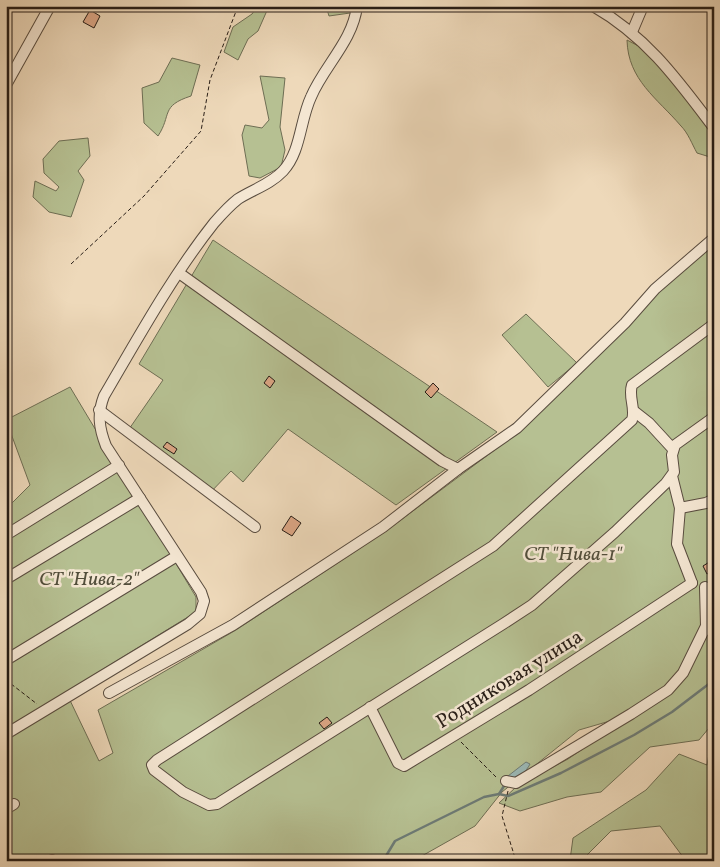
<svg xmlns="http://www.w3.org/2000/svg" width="720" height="867" font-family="Vollkorn,serif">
	<rect width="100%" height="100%" fill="#eed9ba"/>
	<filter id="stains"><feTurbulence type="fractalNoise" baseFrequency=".004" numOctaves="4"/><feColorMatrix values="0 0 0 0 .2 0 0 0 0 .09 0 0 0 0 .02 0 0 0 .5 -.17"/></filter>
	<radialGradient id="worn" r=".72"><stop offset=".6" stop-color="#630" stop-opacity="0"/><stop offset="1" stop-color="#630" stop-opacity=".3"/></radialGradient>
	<!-- green -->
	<g fill="#b6c092" stroke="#6e6e54">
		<path d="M258,6H269L258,31L248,39L238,60L224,52L233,27L252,14Z"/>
		<path d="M326,6H350V13L329,16Z"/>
		<path d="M627,40L648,51L671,75L714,134V164L710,157L697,153C692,144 688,133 681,126C657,98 628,80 627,40Z"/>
		<path d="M172,58L200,65L191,96C160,106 172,115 158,136L144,123L142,88L159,82Z"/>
		<path d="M260,76L285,78L280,127L285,150L281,167L260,178L249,176L242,135L245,125L262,128L269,120Z"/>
		<path d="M88,138L90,156L78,171L84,180L71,217L49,212L33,197L35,181L56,191L59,187L44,173L43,159L59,141Z"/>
		<path d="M213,240L497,432L396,505L288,429L243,482L231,471L207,496L127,432L163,380L139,364Z"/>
		<path d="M714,242V722L699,740L650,747L601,792L567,797L520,811L499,803L516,787L568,759L634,714L579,730L502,792L475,826L413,861H6V509L30,485L6,420L70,387L196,597V612L66,692L99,761L113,753L98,710L236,630L386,531L520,431L656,294Z"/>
		<path d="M526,314L577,363L548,387L502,335Z"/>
		<path d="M714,726V861H686L660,826L611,831L581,861L570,860L573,838L646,790L679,754L707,765Z"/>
	</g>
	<!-- water -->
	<path fill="#9bb9b6" stroke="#6d7b76" d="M526,762L530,764C526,772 519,778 510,780L508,776Z"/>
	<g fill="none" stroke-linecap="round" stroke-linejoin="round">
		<!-- stream -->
		<g stroke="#6d7b76" stroke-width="2.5">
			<path d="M499,794L504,786"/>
			<path d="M383,861L395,841L484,797L499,794L508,796L561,773L634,735L672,712L714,680"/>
		</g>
	</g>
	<!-- building -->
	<g fill="#dda786" stroke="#271d16">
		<path d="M90,10L100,16L94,28L83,22Z"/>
		<path d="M269,376L275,381L270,388L264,383Z"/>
		<path d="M433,383L439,389L431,398L425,392Z"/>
		<path d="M167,442L177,449L174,454L163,447Z"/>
		<path d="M291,516L301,523L292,536L282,530Z"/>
		<path d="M714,559V570L707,574L703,566Z"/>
		<path d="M327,717L332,723L324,729L319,723Z"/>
	</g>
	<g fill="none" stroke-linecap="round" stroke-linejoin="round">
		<defs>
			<g id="minor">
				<path d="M593,6C647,37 677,79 714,128"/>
				<path d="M632,32L643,6"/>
				<path d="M6,85L50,6"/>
				<path d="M179,273L442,461L458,469"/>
				<path d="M714,324L632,385C628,397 636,408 632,420L493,546L157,760L152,765L154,770L183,792L209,805L217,804L503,624L532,605L615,532L666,483L674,472L672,455L675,445L714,417"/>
				<path d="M99,410L255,527"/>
				<path d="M635,412L649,423L672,448"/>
				<path d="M672,476L680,508L706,503L714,499"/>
				<path d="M680,508L677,544L692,583"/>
				<path d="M6,535L119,465"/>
				<path d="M6,579L140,498"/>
				<path d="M705,587L706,626L714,634"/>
				<path d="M6,660L177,556"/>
				<path d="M109,693L233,625L383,527L458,469L517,428L625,323L655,289L714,238"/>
				<path d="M370,707L398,763L404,766L529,690L692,583"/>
				<path d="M6,734L188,624L200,614L204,601L201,592L106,446C99,428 97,414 104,396C138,338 172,276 214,223C221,215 229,206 238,199C252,190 271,184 283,171C301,152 300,120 311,97C324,66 353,41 357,6"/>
				<path d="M506,781L516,783L631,714L668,690L683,673L706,626"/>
				<path d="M6,809L14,804"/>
				<path d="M50,861L52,860"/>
			</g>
		</defs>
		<!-- minor casing -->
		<use href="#minor" stroke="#594c3f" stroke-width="12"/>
		<!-- path -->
		<g stroke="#271d16" stroke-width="1" stroke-dasharray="4 2.5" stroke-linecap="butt">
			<path d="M71,264L144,196L201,131L210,80L238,6"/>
			<path d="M6,680L37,704"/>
			<path d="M461,742L497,778"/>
			<path d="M508,791L502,816L516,861"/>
		</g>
		<!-- minor -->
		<use href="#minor" stroke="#f4e6d2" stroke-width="10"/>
	</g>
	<g text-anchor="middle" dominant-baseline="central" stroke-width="5" stroke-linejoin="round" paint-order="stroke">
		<!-- park labels -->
		<g font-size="20" font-style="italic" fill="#524e3b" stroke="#f4e6d2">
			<text x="573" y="555">СТ "Нива-1"</text>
			<text x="89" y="580">СТ "Нива-2"</text>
		</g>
		<!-- street labels -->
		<g font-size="20" fill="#271d16" stroke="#f4e6d2">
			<text transform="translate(510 680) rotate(-32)">Родниковая улица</text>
		</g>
	</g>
	<!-- margin -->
	<rect width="720" height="867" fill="none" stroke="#eed9ba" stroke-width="25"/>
	<rect x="8" y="8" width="705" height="852" fill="none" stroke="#271d16" stroke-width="2.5"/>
	<rect x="12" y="12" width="695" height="842" fill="none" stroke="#271d16"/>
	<rect width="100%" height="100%" filter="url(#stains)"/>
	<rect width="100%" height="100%" fill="url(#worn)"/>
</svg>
